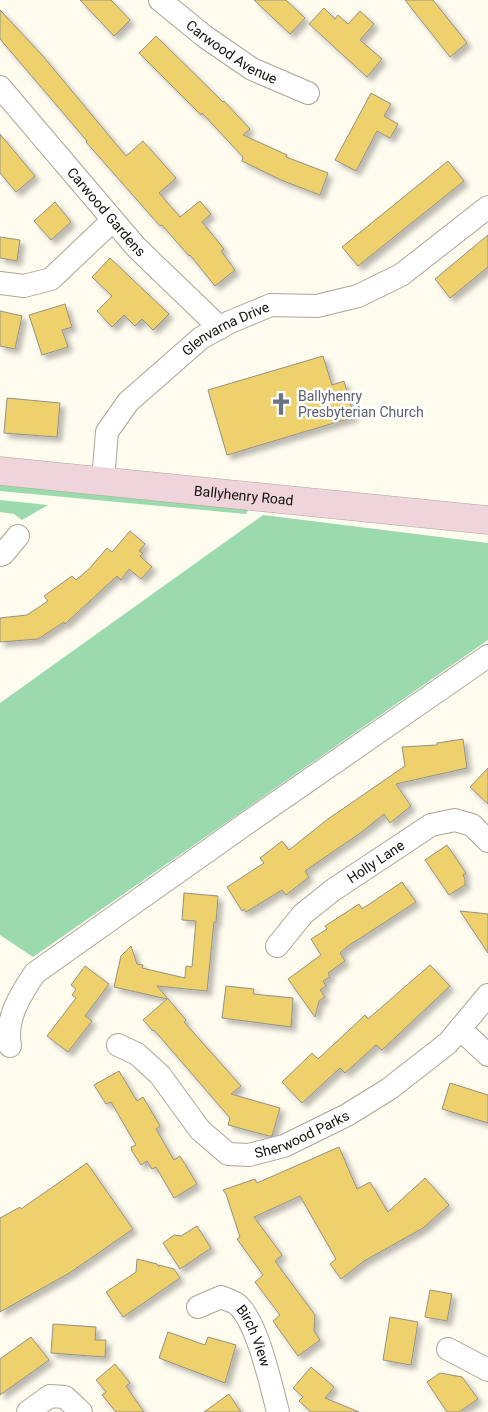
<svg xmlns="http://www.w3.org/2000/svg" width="488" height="1412" font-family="Roboto,sans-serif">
	<defs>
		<filter id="shadow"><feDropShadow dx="4.5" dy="4.5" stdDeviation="2.5" flood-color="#0004"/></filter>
	</defs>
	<rect width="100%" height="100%" fill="#fefbef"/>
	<!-- green -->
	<g fill="#9adaad">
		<path d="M0,482L250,507L246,514L0,491Z"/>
		<path d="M0,500L48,505L22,520L14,514L0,512Z"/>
		<path d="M263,515L488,543V640L33,957L0,935V703Z"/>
	</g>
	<!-- building -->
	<g fill="#eed06c" stroke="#959183" filter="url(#shadow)">
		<path d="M80,0H111L130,20L114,36Z"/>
		<path d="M254,0H286L305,18L290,34Z"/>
		<path d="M405,0H433L467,43L450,57Z"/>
		<path d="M324,8L335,19L338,15L348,24L360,11L374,24L360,40L382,59L367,77L309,24Z"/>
		<path d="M0,10L42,55L126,156L143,141L176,178L159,193L180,217L200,201L211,214L202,222L224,249L221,251L235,270L215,286L190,255L189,256L162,225L160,226L86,142L87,141L0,39Z"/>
		<path d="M156,36L223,102L224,101L250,129L243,135L287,155L286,157L328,173L320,195L281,180L242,161L243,157L202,113L201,115L139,53Z"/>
		<path d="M371,93L391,104L384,116L398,124L390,138L377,131L356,171L335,160Z"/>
		<path d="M0,134L35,176L16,192L0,173Z"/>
		<path d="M448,161L464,181L358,266L342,247Z"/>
		<path d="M55,202L71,222L51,240L34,221Z"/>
		<path d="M488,235V267L450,298L435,279Z"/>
		<path d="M0,237L20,240L17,261L0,258Z"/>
		<path d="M110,258L169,314L153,330L142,319L135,326L124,315L112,327L97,311L112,296L92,277Z"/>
		<path d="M65,304L72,327L62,330L68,347L42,355L29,315Z"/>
		<path d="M0,311L22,316L15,349L0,346Z"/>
		<path d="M323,356L332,385L344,381L354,417L227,455L208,390Z"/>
		<path d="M7,398L60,403L57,437L4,433Z"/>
		<path d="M130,531L145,544L139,551L143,553L140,556L152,567L141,579L129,569L121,580L117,576L65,624L64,622L38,639L0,642V618L27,615L48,601L44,596L72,576L76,580L89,569L107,548L112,552Z"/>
		<path d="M463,739L467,768L396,784L411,806L390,823L384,814L363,831L305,871L309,877L286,895L282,890L246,912L244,909L242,911L227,887L264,863L260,858L282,841L289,850L328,819L405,766L402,747L437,745V743Z"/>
		<path d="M488,768V804L470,787Z"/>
		<path d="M447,845L466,873L463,875L465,879V885L449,895L425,860Z"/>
		<path d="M402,882L416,902L348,946L340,953L345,961L328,973L330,977L323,981L326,986L320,990L325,997L319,1001L315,1017L288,979L321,955L311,939L327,929L325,926L359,904L362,909Z"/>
		<path d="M184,893L218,896L216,923L214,922L207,991L157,986L186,1020L184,1022L241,1086L231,1094L280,1108L272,1136H269L228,1125L230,1118L154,1030L153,1031L143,1020L167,999L114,987L121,956L131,946L137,964L143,965L142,968L185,978L186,966L192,967L196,921L182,920Z"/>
		<path d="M460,911L488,914V953Z"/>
		<path d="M430,965L450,986L382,1050L376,1045L345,1073L340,1068L302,1103L282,1082L312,1053L318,1059L365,1015L368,1019Z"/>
		<path d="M85,966L109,984L85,1016L92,1021L68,1052L47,1036L76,998L72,995L76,989L71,985Z"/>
		<path d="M226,986L254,989L253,994L293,998L291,1027L222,1018Z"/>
		<path d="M119,1071L137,1101L143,1097L160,1126L156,1129L174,1160L180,1156L197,1184L174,1198L156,1167L152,1169L147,1161L141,1165L132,1151L131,1147L136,1145L111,1102L106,1104L94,1085Z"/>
		<path d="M450,1083L488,1095V1123L442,1109Z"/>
		<path d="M339,1147L357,1189L370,1182L388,1212L425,1178L449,1205L423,1228L364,1261L341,1279L330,1264L336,1259L300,1196L254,1217L282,1255L275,1261L315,1315L314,1331L320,1340L298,1356L273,1321L280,1315L255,1282L263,1275L237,1239L240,1237L226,1194L223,1190L255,1179L257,1183Z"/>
		<path d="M87,1163L133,1229L71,1272L0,1312V1218L20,1207L21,1209Z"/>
		<path d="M197,1226L211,1248L180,1269L163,1243L174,1235L181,1236Z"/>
		<path d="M137,1259L157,1264L159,1267V1265L174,1269L180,1278L123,1317L106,1292L136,1272Z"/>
		<path d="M430,1290L452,1294L447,1321L425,1317Z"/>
		<path d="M390,1317L418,1322L411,1365L383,1360Z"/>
		<path d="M53,1324L96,1327L95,1340H106L105,1357L51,1353Z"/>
		<path d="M168,1332L205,1345L208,1337L236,1345L225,1383L159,1358Z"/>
		<path d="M31,1337L49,1360L0,1395V1359Z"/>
		<path d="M115,1364L130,1383L126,1386L144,1412H116L102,1395L106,1392L96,1380Z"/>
		<path d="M311,1367L334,1387L325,1398L359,1412H311L299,1401L303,1397L293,1388Z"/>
		<path d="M440,1373L462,1377L478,1399L459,1412H447L427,1382Z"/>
		<path d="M229,1394L241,1412H204Z"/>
	</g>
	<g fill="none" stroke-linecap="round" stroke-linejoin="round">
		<defs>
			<g id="street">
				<path id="s1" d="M160,0L204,36L252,69L308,93"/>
				<path id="s2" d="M0,87L136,247L220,328"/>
				<path d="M0,283L24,286L51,279L112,221"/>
				<path id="s3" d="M103,480L107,432L128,402L201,338L230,322L271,305L317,306L358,296L401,275L488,207"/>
				<path d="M0,555L3,554L18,536"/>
				<path id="s4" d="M277,946L303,914L333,890L431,825L455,820L472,825L488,841"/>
				<path d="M460,1029L488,1055"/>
				<path id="s5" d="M118,1045L137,1054L160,1075L200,1130L228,1154L249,1155L284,1146L347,1115L389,1089L448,1043L488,995"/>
				<path d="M10,1046C5,1019 20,995 35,973L247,823L488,656"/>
				<path id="s6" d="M198,1307L221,1297C227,1300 235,1301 239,1306C258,1325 271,1385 278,1412"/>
				<path d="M448,1349L488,1370"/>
				<path d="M28,1412L50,1396L65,1397L81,1412"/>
			</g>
			<g id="secondary">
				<path id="s7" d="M0,471L488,520"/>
			</g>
		</defs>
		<!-- street casing -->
		<use href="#street" stroke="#a9a597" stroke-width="24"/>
		<!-- secondary casing -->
		<use href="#secondary" stroke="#a9a597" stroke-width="29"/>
		<!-- street -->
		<use href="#street" stroke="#fff" stroke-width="22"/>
		<!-- secondary -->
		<use href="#secondary" stroke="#f0d4dc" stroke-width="28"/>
	</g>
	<!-- icons -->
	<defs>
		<symbol id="church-bare" viewBox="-9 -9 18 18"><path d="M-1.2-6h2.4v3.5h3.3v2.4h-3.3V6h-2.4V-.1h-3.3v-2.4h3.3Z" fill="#6b7280" stroke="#fff" stroke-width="2.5" paint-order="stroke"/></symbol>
	</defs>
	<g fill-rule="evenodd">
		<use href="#church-bare" x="265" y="388" width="32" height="32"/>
	</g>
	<g text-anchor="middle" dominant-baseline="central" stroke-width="5" stroke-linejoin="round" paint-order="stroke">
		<!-- street labels -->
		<g font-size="14" fill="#12110c" stroke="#fff">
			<text stroke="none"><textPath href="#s1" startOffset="89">Carwood Avenue</textPath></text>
			<text stroke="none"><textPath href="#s2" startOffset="164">Carwood Gardens</textPath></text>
			<text stroke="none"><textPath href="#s3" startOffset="208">Glenvarna Drive</textPath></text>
			<text stroke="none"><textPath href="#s7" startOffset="245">Ballyhenry Road</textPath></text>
			<text stroke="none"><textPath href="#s4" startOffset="131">Holly Lane</textPath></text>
			<text stroke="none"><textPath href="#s5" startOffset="235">Sherwood Parks</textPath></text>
			<text stroke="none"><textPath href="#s6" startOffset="79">Birch View</textPath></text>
		</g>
		<!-- worship labels -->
		<g font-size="14" fill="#5b616d" stroke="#fff" text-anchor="start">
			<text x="298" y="396">Ballyhenry<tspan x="298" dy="16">Presbyterian Church</tspan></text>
		</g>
	</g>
</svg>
